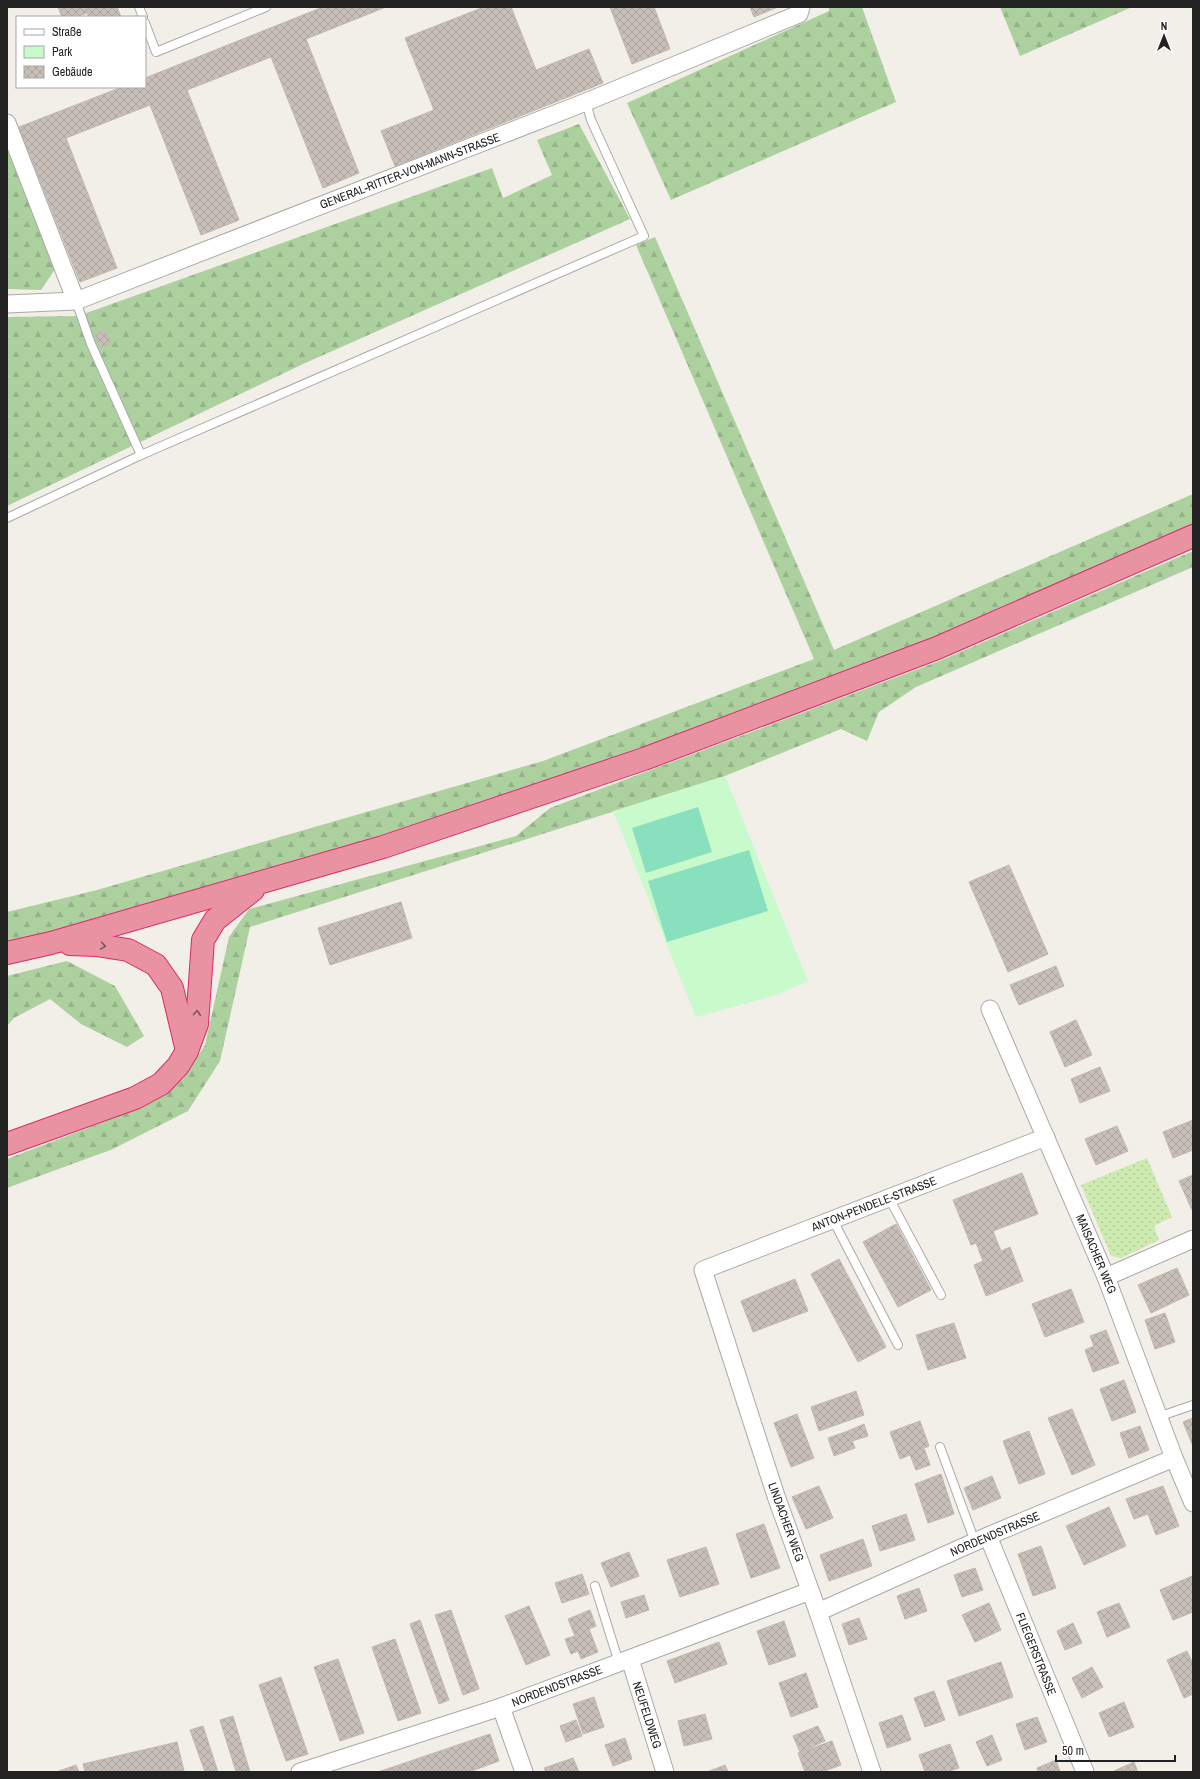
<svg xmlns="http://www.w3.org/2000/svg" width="1200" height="1779" font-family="'Archivo Narrow',sans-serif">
	<defs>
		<pattern id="grass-dots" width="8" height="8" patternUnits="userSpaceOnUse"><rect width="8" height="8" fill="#cdebb0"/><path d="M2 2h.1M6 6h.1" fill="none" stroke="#b0c997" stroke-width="1.8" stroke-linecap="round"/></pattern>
		<pattern id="forest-firs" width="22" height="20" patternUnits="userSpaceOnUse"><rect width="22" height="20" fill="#add19e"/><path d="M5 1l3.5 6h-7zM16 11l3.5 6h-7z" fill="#95b388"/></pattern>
		<pattern id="building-cross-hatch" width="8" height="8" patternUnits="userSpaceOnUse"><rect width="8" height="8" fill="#c7bfb8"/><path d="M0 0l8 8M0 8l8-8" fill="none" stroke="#aba49e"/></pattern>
	</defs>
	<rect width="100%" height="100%" fill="#f2efe9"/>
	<!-- grass -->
	<path fill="url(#grass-dots)" d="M1147,1158L1172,1217L1154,1226L1159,1240L1121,1258L1111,1256L1081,1185Z"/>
	<!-- forest -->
	<g fill="url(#forest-firs)">
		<path d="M829,7H862L896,102L671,200L627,103L829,11Z"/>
		<path d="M1000,7H1132L1020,56Z"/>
		<path d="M579,124L630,219L303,364L7,506V317L78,316L492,168L503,198L552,175L537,140Z"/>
		<path d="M7,132L58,265L41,290L7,289Z"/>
		<path d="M655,237L834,650L1193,494V526L931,639L539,787L275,871L7,944V912L97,890L543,761L814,659L636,245Z"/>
		<path d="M1193,551V567L916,687L879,712L867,741L841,729L725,776L250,927L220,1061L188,1111L113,1149L7,1188V1159L140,1108L183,1079L205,1045L229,937L249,909L516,836L550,808L942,660Z"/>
		<path d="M67,961L115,986L144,1036L127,1047L81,1024L50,999L14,1018L7,1026V976Z"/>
	</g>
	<!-- park -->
	<path fill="#c8facc" d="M725,776L808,981L777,995L696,1017L613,811Z"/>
	<!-- pitch -->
	<g fill="#88e0be">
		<path d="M698,807L712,852L646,873L632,828Z"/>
		<path d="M749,850L768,911L667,942L648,881Z"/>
	</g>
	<!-- building -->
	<g fill="url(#building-cross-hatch)" stroke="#c4b6ab">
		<path d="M58,7H88L87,13L76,17H62Z"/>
		<path d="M88,7H117L121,17H89L87,13Z"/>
		<path d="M323,7H386L306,39L359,173L323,188L271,57L187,90L239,220L201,235L150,105L66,138L117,268L80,282L19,127L122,87H145V78Z"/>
		<path d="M484,7H511L536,70L589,49L603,83L395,166L381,131L434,110L405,38Z"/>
		<path d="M610,7H654L670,49L632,64Z"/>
		<path d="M750,7H778L754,17Z"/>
		<path d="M104,330L111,343L101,347L95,335Z"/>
		<path d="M1009,865L1048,954L1008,972L969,882Z"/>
		<path d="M401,902L412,938L330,965L318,928Z"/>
		<path d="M1056,966L1064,986L1019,1005L1010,985Z"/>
		<path d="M1076,1020L1092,1055L1065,1067L1050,1032Z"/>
		<path d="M1100,1067L1110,1091L1080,1103L1071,1079Z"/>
		<path d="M1193,1120V1150L1173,1158L1163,1132Z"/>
		<path d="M1117,1126L1128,1151L1096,1165L1085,1139Z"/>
		<path d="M1022,1173L1038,1214L993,1231L1001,1251L1010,1247L1023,1281L986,1296L974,1265L983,1261L976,1243L971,1245L953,1200Z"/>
		<path d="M1193,1175V1210H1192L1179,1181Z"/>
		<path d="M896,1224L931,1290L898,1307L863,1242Z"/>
		<path d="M839,1259L886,1347L858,1362L811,1274Z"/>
		<path d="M1177,1268L1189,1295L1151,1313L1138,1285Z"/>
		<path d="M795,1279L808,1311L753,1332L741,1301Z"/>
		<path d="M1071,1289L1084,1322L1045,1337L1032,1304Z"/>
		<path d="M1165,1313L1175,1342L1155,1349L1145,1320Z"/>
		<path d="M954,1323L966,1358L928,1370L916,1335Z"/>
		<path d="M1106,1330L1119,1363L1093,1372L1085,1350L1094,1346L1090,1336Z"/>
		<path d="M1124,1380L1136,1412L1112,1421L1100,1389Z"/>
		<path d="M856,1391L864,1415L819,1431L811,1407Z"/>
		<path d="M1072,1409L1095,1465L1072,1475L1048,1418Z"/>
		<path d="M797,1414L814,1458L791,1467L774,1423Z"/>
		<path d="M1193,1418V1446L1183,1422Z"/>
		<path d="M920,1421L929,1446L924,1448L930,1465L916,1470L910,1455L900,1459L890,1432Z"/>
		<path d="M864,1424L868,1436L852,1441L848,1431Z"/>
		<path d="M1140,1426L1149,1450L1129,1458L1120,1433Z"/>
		<path d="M848,1431L855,1448L834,1456L828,1438Z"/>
		<path d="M1029,1431L1045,1474L1019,1484L1003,1441Z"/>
		<path d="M941,1474L954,1514L928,1523L915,1484Z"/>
		<path d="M992,1476L1001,1498L973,1510L964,1488Z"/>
		<path d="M819,1486L833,1518L806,1529L792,1497Z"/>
		<path d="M1163,1486L1179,1526L1156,1535L1148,1514L1134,1519L1126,1499Z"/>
		<path d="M1109,1507L1126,1546L1084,1565L1066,1526Z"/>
		<path d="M906,1514L915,1540L880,1551L872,1526Z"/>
		<path d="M764,1524L780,1568L751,1578L736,1534Z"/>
		<path d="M863,1539L872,1566L829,1581L820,1555Z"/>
		<path d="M1041,1546L1056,1588L1033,1596L1018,1554Z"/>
		<path d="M706,1547L719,1584L680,1597L667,1560Z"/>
		<path d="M629,1552L639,1576L611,1587L601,1563Z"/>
		<path d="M975,1568L983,1590L962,1597L954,1575Z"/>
		<path d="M582,1574L589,1594L562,1603L555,1583Z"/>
		<path d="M1192,1576L1193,1612L1173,1620L1160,1590Z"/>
		<path d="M919,1588L927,1611L905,1619L897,1596Z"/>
		<path d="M644,1595L649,1610L626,1618L621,1602Z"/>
		<path d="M989,1603L1001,1630L975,1642L962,1615Z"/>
		<path d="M1119,1603L1130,1627L1107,1637L1097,1612Z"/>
		<path d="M529,1606L550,1655L526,1665L505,1616Z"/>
		<path d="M451,1610L479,1689L463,1695L435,1615Z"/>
		<path d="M590,1610L596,1626L589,1629L598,1652L581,1659L578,1651L571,1654L565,1639L575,1636L568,1619Z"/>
		<path d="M859,1618L867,1639L849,1645L842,1624Z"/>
		<path d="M420,1620L449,1700L439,1704L410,1624Z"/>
		<path d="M784,1621L796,1656L769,1665L757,1631Z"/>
		<path d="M1073,1623L1082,1643L1065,1650L1057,1631Z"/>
		<path d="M395,1639L421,1713L398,1721L372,1647Z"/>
		<path d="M719,1642L727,1664L675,1683L667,1661Z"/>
		<path d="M1187,1651L1193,1664V1694L1184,1698L1167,1660Z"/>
		<path d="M338,1659L364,1733L340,1741L314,1667Z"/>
		<path d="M1001,1662L1013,1697L959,1716L947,1681Z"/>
		<path d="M1092,1667L1103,1687L1082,1698L1072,1678Z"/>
		<path d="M806,1673L818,1707L791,1717L779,1683Z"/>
		<path d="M281,1677L308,1754L286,1761L259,1685Z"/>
		<path d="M934,1691L945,1720L925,1727L914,1698Z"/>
		<path d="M594,1697L604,1727L583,1734L573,1704Z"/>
		<path d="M1124,1702L1134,1727L1109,1737L1099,1713Z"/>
		<path d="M705,1714L712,1739L684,1746L678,1721Z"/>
		<path d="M902,1715L911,1740L887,1748L879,1723Z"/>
		<path d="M233,1716L250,1772H236L220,1720Z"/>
		<path d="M1037,1717L1047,1742L1025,1750L1016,1724Z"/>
		<path d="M576,1720L582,1736L566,1742L560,1726Z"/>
		<path d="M203,1726L218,1772H205L190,1730Z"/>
		<path d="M818,1726L825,1741L800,1752L793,1736Z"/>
		<path d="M490,1734L499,1761L469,1772H378Z"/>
		<path d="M992,1735L1002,1760L987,1766L976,1742Z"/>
		<path d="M625,1738L632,1759L613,1766L605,1745Z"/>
		<path d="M832,1741L841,1765L822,1772H805L798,1753Z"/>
		<path d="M177,1742L184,1771L85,1772L83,1764Z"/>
		<path d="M950,1744L959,1768L947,1772H925L919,1755Z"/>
		<path d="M573,1758L579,1772H546L544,1768Z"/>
		<path d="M1056,1760L1060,1772H1038L1037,1768Z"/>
		<path d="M1134,1762L1138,1772H1114V1771Z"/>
		<path d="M76,1765L79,1772H56Z"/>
		<path d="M725,1765L728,1772H707Z"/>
	</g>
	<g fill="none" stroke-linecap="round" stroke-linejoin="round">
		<defs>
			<g id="lane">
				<path d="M139,7L143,17"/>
				<path d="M145,23L156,52L266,7"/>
				<path d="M76,301L91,344L141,455"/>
				<path d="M7,518L141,455L644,236L591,120L586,102"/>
				<path d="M889,1198L941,1295"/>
				<path d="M833,1220L898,1345"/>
				<path d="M1158,1417L1193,1405"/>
				<path d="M940,1447L975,1542"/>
				<path d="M595,1586L619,1663"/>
			</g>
			<g id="street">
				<path d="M7,123L76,301"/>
				<path d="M7,304L76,301L586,102L799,14L801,7"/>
				<path d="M990,1009L1106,1277L1174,1458L1193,1503"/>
				<path d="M1106,1277L1193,1239"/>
				<path d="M988,1536L1085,1772"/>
				<path d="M818,1612L988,1536L1174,1458"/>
				<path d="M630,1659L665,1772"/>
				<path d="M501,1707L524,1772"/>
				<path d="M300,1772L501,1707L810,1591"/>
				<path d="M872,1772L818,1612L776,1496L703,1270L1046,1137"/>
			</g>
			<g id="highway">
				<path d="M70,944L96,945L128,950L156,965L172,988L187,1051"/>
				<path d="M7,953L51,943L383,847L644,759L937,648L1193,536"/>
				<path d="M7,1144L135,1098L161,1084L178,1066L187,1051L197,1024L203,940L215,920L253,890"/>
			</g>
		</defs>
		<!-- lane casing -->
		<use href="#lane" stroke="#a9a9a9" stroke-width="10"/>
		<!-- street casing -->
		<use href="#street" stroke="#a9a9a9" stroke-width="19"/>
		<!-- highway casing -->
		<use href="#highway" stroke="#dc2a67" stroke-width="24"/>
		<!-- lane -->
		<use href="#lane" stroke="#fff" stroke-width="8"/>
		<!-- street -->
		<use href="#street" stroke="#fff" stroke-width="17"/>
		<!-- highway -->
		<use href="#highway" stroke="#e892a2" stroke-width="22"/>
	</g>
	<!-- one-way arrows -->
	<defs><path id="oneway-chevron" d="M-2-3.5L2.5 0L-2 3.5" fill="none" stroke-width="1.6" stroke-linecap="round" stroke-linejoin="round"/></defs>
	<g stroke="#7b545c">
		<use href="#oneway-chevron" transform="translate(103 946) rotate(9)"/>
		<use href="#oneway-chevron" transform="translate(197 1013) rotate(-86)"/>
	</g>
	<g text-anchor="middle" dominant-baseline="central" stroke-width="3.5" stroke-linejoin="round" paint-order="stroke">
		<!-- street labels -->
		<g font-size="12" fill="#222" stroke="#fff">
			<text transform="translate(410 171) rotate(-21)">GENERAL-RITTER-VON-MANN-STRASSE</text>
			<text transform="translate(874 1204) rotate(-21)">ANTON-PENDELE-STRASSE</text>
			<text transform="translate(1096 1254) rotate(67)">MAISACHER WEG</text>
			<text transform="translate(786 1522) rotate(70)">LINDACHER WEG</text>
			<text transform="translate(995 1534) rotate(-23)">NORDENDSTRASSE</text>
			<text transform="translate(1036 1654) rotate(68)">FLIEGERSTRASSE</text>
			<text transform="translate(557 1686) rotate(-21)">NORDENDSTRASSE</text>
			<text transform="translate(647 1715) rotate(72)">NEUFELDWEG</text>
		</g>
	</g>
	<!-- border -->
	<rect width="1200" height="1779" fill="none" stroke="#222222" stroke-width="16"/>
	<!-- legend -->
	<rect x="16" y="16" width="130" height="72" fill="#ffffff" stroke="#a7a7a7"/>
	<rect x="24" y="29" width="20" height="6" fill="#ffffff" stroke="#a7a7a7"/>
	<text x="52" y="36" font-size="12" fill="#222222">Straße</text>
	<rect x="24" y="46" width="20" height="12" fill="#c8facc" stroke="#a7a7a7"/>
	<text x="52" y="56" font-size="12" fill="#222222">Park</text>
	<rect x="24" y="66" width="20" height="12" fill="url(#building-cross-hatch)" stroke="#a7a7a7"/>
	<text x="52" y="76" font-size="12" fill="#222222">Gebäude</text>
	<!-- north arrow -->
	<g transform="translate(1164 36)" stroke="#ffffff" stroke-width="3" paint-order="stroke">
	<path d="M0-3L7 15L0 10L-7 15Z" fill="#222222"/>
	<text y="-6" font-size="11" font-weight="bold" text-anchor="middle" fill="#222222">N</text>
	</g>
	<!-- scale -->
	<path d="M1056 1755v6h119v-6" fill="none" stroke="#222222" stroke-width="2"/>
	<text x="1062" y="1755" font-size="12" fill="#222222" stroke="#ffffff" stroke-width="3" paint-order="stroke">50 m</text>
</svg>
